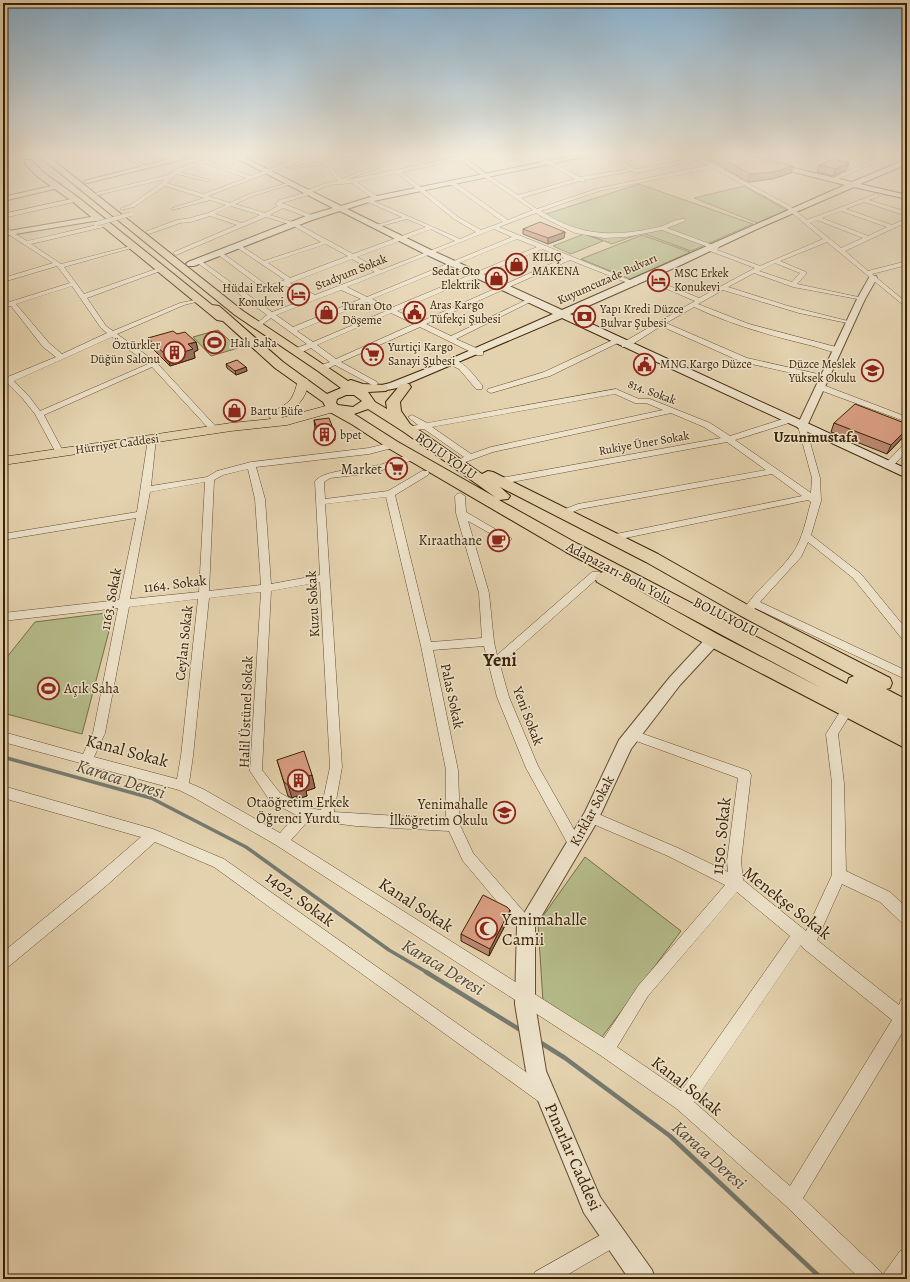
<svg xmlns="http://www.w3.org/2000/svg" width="910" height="1282" font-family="Alegreya,serif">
	<rect width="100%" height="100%" fill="#e4d2ae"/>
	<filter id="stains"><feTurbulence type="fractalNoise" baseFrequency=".005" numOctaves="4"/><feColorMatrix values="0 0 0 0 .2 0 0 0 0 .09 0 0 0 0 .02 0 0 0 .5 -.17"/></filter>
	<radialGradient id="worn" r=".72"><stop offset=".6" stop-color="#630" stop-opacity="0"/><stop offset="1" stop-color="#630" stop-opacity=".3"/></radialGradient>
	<!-- green -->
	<g fill="#b5bb8a" stroke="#786e48">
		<path d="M639,184L753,224L691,251L642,233L612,244L540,216Z"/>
		<path d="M744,186L787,210L757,223L694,198Z"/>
		<path d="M584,234L603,241L571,254L553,246Z"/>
		<path d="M642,235L690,252L630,279L581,259Z"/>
		<path d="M218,330L238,348L211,356L193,337Z"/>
		<path d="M114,612L82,734L3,713V662L35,622Z"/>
		<path d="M585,857L681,931L602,1037L543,1002L538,923Z"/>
	</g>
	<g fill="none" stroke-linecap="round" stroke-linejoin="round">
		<!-- stream-far1 -->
		<path stroke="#757a6f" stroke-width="3.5" d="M3,757L151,798L246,847L389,950L428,973"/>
		<!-- stream -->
		<g stroke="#757a6f" stroke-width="4.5">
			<path d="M426,972L522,1031"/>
			<path d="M538,1041L565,1058L670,1136L822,1279"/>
		</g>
		<defs>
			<g id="minor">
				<path d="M121,156H128L149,167L145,168Z"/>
				<path d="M163,156H171L178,160L176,161Z"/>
				<path d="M217,156H225L209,162L251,176L304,156H312L208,196L230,203L249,194L291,182V184L253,196L235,204L265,213L278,206L275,204L279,200L305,193V191L326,183L338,181L324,164L289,169L287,168L321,162L317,156H322L326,161L359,156H374L328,164L342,179L401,156H409L346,180L464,156H475L402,172L458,217L481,230L503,222L450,184V182H454L508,220L533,210L484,177V175H488L518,195L575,179L534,156H540L580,177L628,169L607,156H613L636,169L699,157L790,206L807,220L876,194L878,195V197L869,200L907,212V216L864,202L846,209L892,225L907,218V222L845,251L868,271L907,261V265L872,274L907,303V308L827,242L780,261L806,272V274L797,284L863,298V300L793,287L754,273L728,287L788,306L852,322V324L799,313L723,290L698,304L749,324L840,348V352C832,353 821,348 813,346C772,336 732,325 694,307L666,323L747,358L827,376V380H824L742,362L661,326L628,347H622V343L695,301L641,278V276H645L699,298L755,268L710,251L709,250L711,248L662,230L626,237L604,238L575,233L544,218L536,213L499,227L637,283V285H633L570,260L426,324L451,336L528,299H532V301L456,339L483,351V355H477L420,327L341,362L377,382L378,384L374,386L335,365L325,370H319V366L330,362L311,348L300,353H294V349L307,344L271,318L260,326H256V324L267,315L195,261L200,260L272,312L309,298L284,285L269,290H265L217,254V252H221L268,286L285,280L236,247V245H240L264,261L321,242L292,225L266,217L176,255L174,254V252L237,225L210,216L191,222L180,223L149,234L147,233V231L177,220L190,218L208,213L226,205L210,200L172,210V208L204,198L165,186L134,207L121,210V208L130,205L162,183L165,179L98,195L95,193L168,175L179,168ZM698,160L709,165L596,189L537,209L521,198L579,181L585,182L584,180L632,171L636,173ZM204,163L247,178L203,194L167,183L177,174L210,182V180L180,172ZM713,168L786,208L823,239L760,266L717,250L719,248L718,247L667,228L685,221V219C676,218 667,225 659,227C615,237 580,237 541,211L599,191ZM397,173L454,219L476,232L460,239L367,198L364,200L365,201L402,217L374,226V228L407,219L426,227L353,254L296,223L270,215L283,208L310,218H314V216L282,203L312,194V192L329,185L352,183L374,199H378V197L357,182ZM231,206L260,215L242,223L215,214ZM841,211L887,227L868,236L822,218ZM817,220L863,238L841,248L810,223ZM431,229L455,241L381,270L357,257ZM494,229L512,237L367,297L347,287ZM517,239L537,247L391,308L372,299ZM326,244L348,256L290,278L268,263ZM542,249L564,258L420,322L397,311ZM352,259L375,272L315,295L290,283ZM775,263L800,273L792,282L759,271ZM341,290L361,299L293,327L276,315ZM367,302L386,311L313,342L297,331ZM391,313L414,324L336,359L317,345Z"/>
				<path d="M245,156H253L241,160L239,159Z"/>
				<path d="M881,156H888L834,181L829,180Z"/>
				<path d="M3,162L16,167V168L14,169L3,165Z"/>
				<path d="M76,198L78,199V201L3,218V214Z"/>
				<path d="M106,223L108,224V226L31,244L61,264L135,245V247L64,267L84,294L159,268H163V270L87,298L106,326L113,331L180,303L200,299V301L184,305L117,334L156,362L219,430L215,432H212L152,367L44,415L64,453L60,456L56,453L35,414L23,399L8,384L3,385V380L5,378L56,357L43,347L11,306L3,308V304L70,283L57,266L3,282V278L53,263L3,231V226L27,241ZM72,286L101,328L107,333L62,354L49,343L16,304ZM112,337L148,364L40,411L28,395L14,381Z"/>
				<path d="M615,339H621L622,341L550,376L491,393L487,391L488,389L544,372Z"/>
				<path d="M449,360C463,358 474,376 482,385V389H476L459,369L449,364Z"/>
				<path d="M817,385H823L907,417V422L817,389Z"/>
				<path d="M616,389L639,399H650L710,423L730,436L786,418H792V422L735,440L811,493L812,478L798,426L802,424H805L820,478L821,501L811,535L861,574L907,630V641L903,640L853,578L808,542L801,557L760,602L907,671V680L755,608L751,615H743L742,612C755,590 777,575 792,554C803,539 806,519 811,502L808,500L611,541L606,538L611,535L802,496L772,474L580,509L563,516L558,513L560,511L578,504L766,470L727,442L501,484L497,481L501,478L721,438L704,427L671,413L493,452L460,464L456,461L464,457L424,429L409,431L405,429L406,427L418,425L408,417L412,415L427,423ZM615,394L635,403H646L663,410L491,447L471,454L432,427Z"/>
				<path d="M152,436L156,439L151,486L207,477L217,471L251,462L369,448L393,442L396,443L397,445L396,447L369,454L256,467L265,499L271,584L320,575L315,481C325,469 366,469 383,464C391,461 402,455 410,457L411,459L410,461L373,473L330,478L324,482L325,499L388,491L422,471H428L429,473L428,475L395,495L431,642L482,638L479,593L456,513L455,496L457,494L460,493L465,496L466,512L512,539L510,541H504L468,521L489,593L494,642L497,655L592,572H600L601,574L600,576L500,665L509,697L538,766L580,840L582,844L580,848L575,850L570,848L526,768L497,697L484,646L433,650L458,770L460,825L473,853L531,920L533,925L531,930L526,932L521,930L463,861L449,831L356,826L309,820L291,840L604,1038L638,986L725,885L668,856L586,821L584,817L586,813L591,811L596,813L678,848L728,872L727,861L738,778L628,738L626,735L628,732L632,730L749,771L751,775L741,861L743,880L806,931L832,875V783L826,734L843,707L847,705L851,707L853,710L838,734L844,783L846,871L890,892L907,908V925L902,923L880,902L842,884L817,940L899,1005L901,999L907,997V1025L803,1198L881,1272L882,1276L900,1251L907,1249V1274L903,1279H860L786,1206L677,1109L600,1055L276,845L193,797L179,790L3,742V732L83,754L93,733L118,608L3,621V613L119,600L136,518L3,540V534L137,512L148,439ZM248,469L255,499L261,585L209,591L214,480L223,475ZM205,482L199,592L130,599L150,492ZM386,497L421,646L446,770V819L334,812L342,767L325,504ZM320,582L330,767L321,810L308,808L280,793L262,770L271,591ZM261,592L250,771L270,801L296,815L280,833L203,789L189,783L193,756L209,598ZM198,599L181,756L177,779L94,757L105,733L129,607ZM737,892L790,936L681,1091L617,1047L648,996ZM801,945L803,948L892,1020L790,1186L694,1102Z"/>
				<path d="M907,443V451L891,468H885L884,466L885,464L904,444Z"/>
				<path d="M3,786L153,829L224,859L550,1089L552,1095L550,1101L544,1103L538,1101L214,867L155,842L106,886L8,967L3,970V952L96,876L141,837L3,798Z"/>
				<path d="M613,1228L620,1230L622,1237L620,1244L560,1279H532L535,1272Z"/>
			</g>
			<g id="tertiary">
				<path d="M183,156H196L87,183L84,181Z"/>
				<path d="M455,156H463L489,176L484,177Z"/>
				<path d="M56,185L58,186V188L3,201V197Z"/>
				<path d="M97,216H100V220L3,236V232Z"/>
				<path d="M870,276H876L877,278L865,299L807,426L802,429L798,428L797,426L857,299Z"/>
				<path d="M713,635L718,636L720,640L718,644L680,685L631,749L597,822L535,927V1004L546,1071L600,1197L652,1270L655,1279H629L584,1213L526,1071L515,1004L517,925L585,812L619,740L670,677L708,636Z"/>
			</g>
			<path id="secondary" d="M232,156H241L341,206L367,198L572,156H587L369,202L347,209L431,250L562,310L845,185L729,156H743L852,182L907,159V164L860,184L907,195V199L854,187L757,229L683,264L570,314L907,469V478L562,318L397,388L382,391L378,390L376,388L378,386L390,383L448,360L553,314L425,254L340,211L312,220L194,266H188L186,264L188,262L306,216L333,208Z"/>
			<path id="primary" d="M303,378L307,379L309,382C305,401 296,408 281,418L333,404L337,405L339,408L337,411L287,425L231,431L3,465V457L231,423L271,419L269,416L271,413C278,408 290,404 293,395C296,390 296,384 299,379Z"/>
			<path id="trunk" d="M39,156H48L243,311L348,381L351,380L363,384L386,385L388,388L386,391L368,392L375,402L387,409L386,402L401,384H409L411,387L400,402L401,411L410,424L482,474L488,471L493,472L658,554L753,608L890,678L892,683L890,688L886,689L907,700V749L707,645L597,582L595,578L597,574L603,572L607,574L566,552L388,448L353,425L328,411L323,402L275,368L223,321L217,320L73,202L38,177L25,164V160H31L44,173L79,198L212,305L219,306L283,362L327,394L341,388L318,371L235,315ZM346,395H354L362,401L353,407L338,405L336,403L337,399ZM368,409L404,432L495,497L398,442L354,414ZM500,487L646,562L741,616L854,676L849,678L847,684L578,544L499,500L508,499L510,496ZM627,584L821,688L719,635Z"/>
		</defs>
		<!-- minor casing -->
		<use href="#minor" stroke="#654e2f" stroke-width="1"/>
		<!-- tertiary casing -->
		<use href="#tertiary" stroke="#654e2f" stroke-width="2"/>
		<!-- secondary casing -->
		<use href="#secondary" stroke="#3b2205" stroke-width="2"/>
		<!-- primary casing -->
		<use href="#primary" stroke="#3b2205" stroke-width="1"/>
		<!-- trunk casing -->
		<use href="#trunk" stroke="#3b2205" stroke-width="2"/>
		<!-- minor -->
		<use href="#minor" fill="#ede2ca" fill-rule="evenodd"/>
		<!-- tertiary -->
		<use href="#tertiary" fill="#ede2ca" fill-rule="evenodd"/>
		<!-- secondary -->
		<use href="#secondary" fill="#ede2ca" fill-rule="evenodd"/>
		<!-- primary -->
		<use href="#primary" fill="#e4d2ae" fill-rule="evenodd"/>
		<!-- trunk -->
		<use href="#trunk" fill="#e4d2ae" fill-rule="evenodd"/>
		<defs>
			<path id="pedestrian-bridge" d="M96,224L131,214"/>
		</defs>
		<!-- pedestrian-bridge casing -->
		<use href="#pedestrian-bridge" stroke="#654e2f" stroke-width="4.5" stroke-linecap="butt"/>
		<!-- pedestrian-bridge -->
		<use href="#pedestrian-bridge" stroke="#ede2ca" stroke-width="4"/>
	</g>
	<!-- wall -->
	<g fill="#bb8870" stroke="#3b2205">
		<path d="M710,156H752L791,173L772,179L748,182L710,160Z"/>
		<path d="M849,163L846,170L834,176L817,172L819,165Z"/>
		<path d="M523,229L565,232L564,238L548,244L523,234Z"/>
		<path d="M177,334L196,342L198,350L194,352L195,358L170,366L151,347L148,338Z"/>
		<path d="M226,364L246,367L247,371L236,375L227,368Z"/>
		<path d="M314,420L335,440L320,443L315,429Z"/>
		<path d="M834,423L907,424V433L887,454L831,432Z"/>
		<path d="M277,760L312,775L315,788L306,791L307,796L297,799V796L292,798L288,796Z"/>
		<path d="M510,910L509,918L489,956L461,941V934Z"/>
	</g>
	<!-- shaded-wall -->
	<g fill="#986f5b" stroke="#3b2205">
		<path d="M849,163L846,170L834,176L836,169Z"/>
		<path d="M793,166L791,173L772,179L748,182L750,174Z"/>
		<path d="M565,232L564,238L548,244V238Z"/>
		<path d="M196,342L198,350L194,352L195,358L170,366L168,357L188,344Z"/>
		<path d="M246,367L247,371L236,375L235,371Z"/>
		<path d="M907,429L906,434L887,454L891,445Z"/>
		<path d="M334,431L335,440L320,443L319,434Z"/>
		<path d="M312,775L315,788L306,791L307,796L297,799V796L292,798L288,785L302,778Z"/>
		<path d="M510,910L509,918L489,956L490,949Z"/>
	</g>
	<!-- building -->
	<g fill="#d99e82" stroke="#3b2205">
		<path d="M717,156H752L793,166L774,172L750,174Z"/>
		<path d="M834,159L849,163L836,169L819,165Z"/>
		<path d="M540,222L565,232L548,238L523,229Z"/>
		<path d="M173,331L177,334L185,332L196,342L188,344L193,349L168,357L148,338Z"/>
		<path d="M237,360L246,367L235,371L226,364Z"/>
		<path d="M855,404L907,424V429L891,445L834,423Z"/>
		<path d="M329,418L334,431L319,434L314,420Z"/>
		<path d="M304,751L312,775L302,778L304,783L294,786L293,783L288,785L284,782L277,760Z"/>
		<path d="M483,895L507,907L510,910L490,949L461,934Z"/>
	</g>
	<!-- sky -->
	<linearGradient id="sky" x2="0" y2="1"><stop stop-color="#89b4d4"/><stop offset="0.46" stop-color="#f3ebdb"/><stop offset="1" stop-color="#f3ebdb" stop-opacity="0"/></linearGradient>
	<rect width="910" height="336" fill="url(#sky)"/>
	<!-- icons -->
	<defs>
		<symbol id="shop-ring" viewBox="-11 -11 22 22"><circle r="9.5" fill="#ede2ca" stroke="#8f2418" stroke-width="1.5"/><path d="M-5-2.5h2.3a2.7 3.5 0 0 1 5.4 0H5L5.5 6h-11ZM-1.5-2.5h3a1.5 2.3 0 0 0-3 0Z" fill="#8f2418"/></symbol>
		<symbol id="hotel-ring" viewBox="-11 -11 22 22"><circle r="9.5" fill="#ede2ca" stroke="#8f2418" stroke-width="1.5"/><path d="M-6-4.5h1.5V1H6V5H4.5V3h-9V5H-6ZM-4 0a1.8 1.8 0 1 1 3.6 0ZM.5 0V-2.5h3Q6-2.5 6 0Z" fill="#8f2418"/></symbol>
		<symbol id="civic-ring" viewBox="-11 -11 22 22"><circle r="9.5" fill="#ede2ca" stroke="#8f2418" stroke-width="1.5"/><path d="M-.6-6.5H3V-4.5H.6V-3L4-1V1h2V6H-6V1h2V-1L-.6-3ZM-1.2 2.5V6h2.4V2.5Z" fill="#8f2418"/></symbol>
		<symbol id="bank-ring" viewBox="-11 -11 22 22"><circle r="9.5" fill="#ede2ca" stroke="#8f2418" stroke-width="1.5"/><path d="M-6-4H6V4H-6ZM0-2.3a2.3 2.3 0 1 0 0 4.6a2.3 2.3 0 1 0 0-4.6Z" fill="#8f2418"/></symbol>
		<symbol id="stadium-ring" viewBox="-11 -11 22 22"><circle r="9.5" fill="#ede2ca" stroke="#8f2418" stroke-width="1.5"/><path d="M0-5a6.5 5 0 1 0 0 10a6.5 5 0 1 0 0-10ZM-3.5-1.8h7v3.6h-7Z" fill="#8f2418"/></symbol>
		<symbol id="building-ring" viewBox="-11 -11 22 22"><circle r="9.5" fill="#ede2ca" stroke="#8f2418" stroke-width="1.5"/><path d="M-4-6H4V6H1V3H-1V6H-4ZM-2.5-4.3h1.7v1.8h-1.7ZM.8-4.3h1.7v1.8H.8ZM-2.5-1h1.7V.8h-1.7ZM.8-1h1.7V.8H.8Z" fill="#8f2418"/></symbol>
		<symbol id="supermarket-ring" viewBox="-11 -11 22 22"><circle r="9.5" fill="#ede2ca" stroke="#8f2418" stroke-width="1.5"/><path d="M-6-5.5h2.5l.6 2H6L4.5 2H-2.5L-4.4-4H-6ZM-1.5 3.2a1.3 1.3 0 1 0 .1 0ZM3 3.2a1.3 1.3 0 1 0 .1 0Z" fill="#8f2418"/></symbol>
		<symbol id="university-ring" viewBox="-11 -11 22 22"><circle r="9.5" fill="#ede2ca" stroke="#8f2418" stroke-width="1.5"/><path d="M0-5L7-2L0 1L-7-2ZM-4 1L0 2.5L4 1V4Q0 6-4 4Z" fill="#8f2418"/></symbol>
		<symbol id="cafe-ring" viewBox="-11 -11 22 22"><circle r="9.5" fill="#ede2ca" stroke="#8f2418" stroke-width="1.5"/><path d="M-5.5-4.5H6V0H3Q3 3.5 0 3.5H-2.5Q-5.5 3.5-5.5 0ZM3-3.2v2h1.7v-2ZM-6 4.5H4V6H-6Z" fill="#8f2418"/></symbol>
		<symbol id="school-ring" viewBox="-11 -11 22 22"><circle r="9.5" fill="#ede2ca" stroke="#8f2418" stroke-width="1.5"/><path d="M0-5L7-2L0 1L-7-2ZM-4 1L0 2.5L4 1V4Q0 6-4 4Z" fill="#8f2418"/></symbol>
		<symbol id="mosque-ring" viewBox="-11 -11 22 22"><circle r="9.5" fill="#ede2ca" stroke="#8f2418" stroke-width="1.5"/><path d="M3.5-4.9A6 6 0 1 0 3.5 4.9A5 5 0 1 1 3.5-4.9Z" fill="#8f2418"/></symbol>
	</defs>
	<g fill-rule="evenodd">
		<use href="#shop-ring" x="504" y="252" width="25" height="25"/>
		<use href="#shop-ring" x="484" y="266" width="25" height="25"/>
		<use href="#hotel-ring" x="646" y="268" width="25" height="25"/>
		<use href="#hotel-ring" x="286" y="282" width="25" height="25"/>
		<use href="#civic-ring" x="402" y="300" width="25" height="25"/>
		<use href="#shop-ring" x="314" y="300" width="25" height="25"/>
		<use href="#bank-ring" x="572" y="304" width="25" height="25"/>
		<use href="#stadium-ring" x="202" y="330" width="25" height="25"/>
		<use href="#building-ring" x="162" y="340" width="25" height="25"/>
		<use href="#supermarket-ring" x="360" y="342" width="25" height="25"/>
		<use href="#civic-ring" x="632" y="352" width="25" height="25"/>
		<use href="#university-ring" x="860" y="358" width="25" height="25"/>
		<use href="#shop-ring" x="222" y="398" width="25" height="25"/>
		<use href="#building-ring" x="312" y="422" width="25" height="25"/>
		<use href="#supermarket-ring" x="384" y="456" width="25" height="25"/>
		<use href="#cafe-ring" x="486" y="528" width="25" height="25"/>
		<use href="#stadium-ring" x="36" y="676" width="25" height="25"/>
		<use href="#building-ring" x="286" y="768" width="25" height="25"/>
		<use href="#school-ring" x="492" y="800" width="25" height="25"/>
		<use href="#mosque-ring" x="474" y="916" width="25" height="25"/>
	</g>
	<g text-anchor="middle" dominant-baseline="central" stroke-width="3" stroke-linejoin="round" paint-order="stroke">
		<!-- far-poi labels -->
		<g font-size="12" fill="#3b2205" stroke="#ede2ca" text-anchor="start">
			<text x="532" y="257">KILIÇ<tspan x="532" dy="14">MAKENA</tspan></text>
			<text x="480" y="271" text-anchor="end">Sedat Oto<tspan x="480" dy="14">Elektrik</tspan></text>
			<text x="674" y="273">MSC Erkek<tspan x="674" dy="14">Konukevi</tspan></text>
			<text x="284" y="288" text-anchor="end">Hüdai Erkek<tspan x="284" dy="14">Konukevi</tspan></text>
			<text x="430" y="305">Aras Kargo<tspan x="430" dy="14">Tüfekçi Şubesi</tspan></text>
			<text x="342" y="306">Turan Oto<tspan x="342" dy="14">Döşeme</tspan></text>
			<text x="600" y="309">Yapı Kredi Düzce<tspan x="600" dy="14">Bulvar Şubesi</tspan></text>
			<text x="230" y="343">Halı Saha</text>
			<text x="160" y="345" text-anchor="end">Öztürkler<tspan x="160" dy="14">Düğün Salonu</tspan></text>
			<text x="388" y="347">Yurtiçi Kargo<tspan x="388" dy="14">Sanayi Şubesi</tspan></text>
			<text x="660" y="364">MNG Kargo Düzce</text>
			<text x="856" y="364" text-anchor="end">Düzce Meslek<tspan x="856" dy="14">Yüksek Okulu</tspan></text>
			<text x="250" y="411">Bartu Büfe</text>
			<text x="340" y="435">bpet</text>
		</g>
		<!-- far-street labels -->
		<g font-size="12" fill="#3b2205" stroke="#ede2ca">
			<text transform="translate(351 272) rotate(-22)">Stadyum Sokak</text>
			<text transform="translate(607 279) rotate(-24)">Kuyumcuzade Bulvarı</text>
			<text transform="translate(652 392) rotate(20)">814. Sokak</text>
			<text transform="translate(644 443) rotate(-10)">Rukiye Üner Sokak</text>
			<text transform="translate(117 444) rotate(-8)">Hürriyet Caddesi</text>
		</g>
		<!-- street labels -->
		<g font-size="14" fill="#3b2205" stroke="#ede2ca">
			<text transform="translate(446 456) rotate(35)">BOLU YOLU</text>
			<text transform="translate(619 573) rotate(28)">Adapazarı-Bolu Yolu</text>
			<text transform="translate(175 584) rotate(-7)">1164. Sokak</text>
			<text transform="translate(111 599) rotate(-79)">1163. Sokak</text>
			<text transform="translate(313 604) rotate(-93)">Kuzu Sokak</text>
			<text transform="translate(726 617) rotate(27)">BOLU YOLU</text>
			<text transform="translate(184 643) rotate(-84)">Ceylan Sokak</text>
			<text transform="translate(452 696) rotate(78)">Palas Sokak</text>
			<text transform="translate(246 712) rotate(-88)">Halil Üstünel Sokak</text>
			<text transform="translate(528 716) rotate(69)">Yeni Sokak</text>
			<text transform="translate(592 811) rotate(-62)">Kırklar Sokak</text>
		</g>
		<!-- poi labels -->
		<g font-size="14" fill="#3b2205" stroke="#ede2ca" text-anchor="end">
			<text x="382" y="469">Market</text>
			<text x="482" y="540">Kıraathane</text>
			<text x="64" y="688" text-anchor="start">Açık Saha</text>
			<text x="298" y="802" text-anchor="middle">Otaöğretim Erkek<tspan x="298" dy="16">Öğrenci Yurdu</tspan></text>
			<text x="488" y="804">Yenimahalle<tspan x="488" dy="16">İlköğretim Okulu</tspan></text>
		</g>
		<!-- far-district labels -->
		<g font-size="15" font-weight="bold" fill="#3b2205" stroke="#ede2ca">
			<text x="816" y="437">Uzunmustafa</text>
		</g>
		<!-- near-street labels -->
		<g font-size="17" fill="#3b2205" stroke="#ede2ca">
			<text transform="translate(127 751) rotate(15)">Kanal Sokak</text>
			<text transform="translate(721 836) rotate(-84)">1150. Sokak</text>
			<text transform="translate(300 899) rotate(36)">1402. Sokak</text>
			<text transform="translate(787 903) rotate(38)">Menekşe Sokak</text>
			<text transform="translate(416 905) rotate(33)">Kanal Sokak</text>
			<text transform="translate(687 1086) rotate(38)">Kanal Sokak</text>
			<text transform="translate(573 1157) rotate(66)">Pınarlar Caddesi</text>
		</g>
		<!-- near-poi labels -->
		<g font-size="17" fill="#3b2205" stroke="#ede2ca" text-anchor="start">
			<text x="502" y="919">Yenimahalle<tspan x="502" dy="20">Camii</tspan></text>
		</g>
		<!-- district labels -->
		<g font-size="18" font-weight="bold" fill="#3b2205" stroke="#ede2ca">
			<text x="500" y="660">Yeni</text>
		</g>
		<!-- near-water labels -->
		<g font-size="18" font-style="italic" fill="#534631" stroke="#ede2ca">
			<text transform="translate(121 779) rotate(18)">Karaca Deresi</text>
			<text transform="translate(443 967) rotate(31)">Karaca Deresi</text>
			<text transform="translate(709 1155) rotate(42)">Karaca Deresi</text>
		</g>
	</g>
	<!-- margin -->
	<rect width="910" height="1282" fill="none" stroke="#e4d2ae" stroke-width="16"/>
	<rect x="4" y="4" width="902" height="1274" fill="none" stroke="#3b2205" stroke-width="2"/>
	<rect x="8" y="8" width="894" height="1266" fill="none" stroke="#3b2205"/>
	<rect width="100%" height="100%" filter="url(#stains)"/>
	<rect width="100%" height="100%" fill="url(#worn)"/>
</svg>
